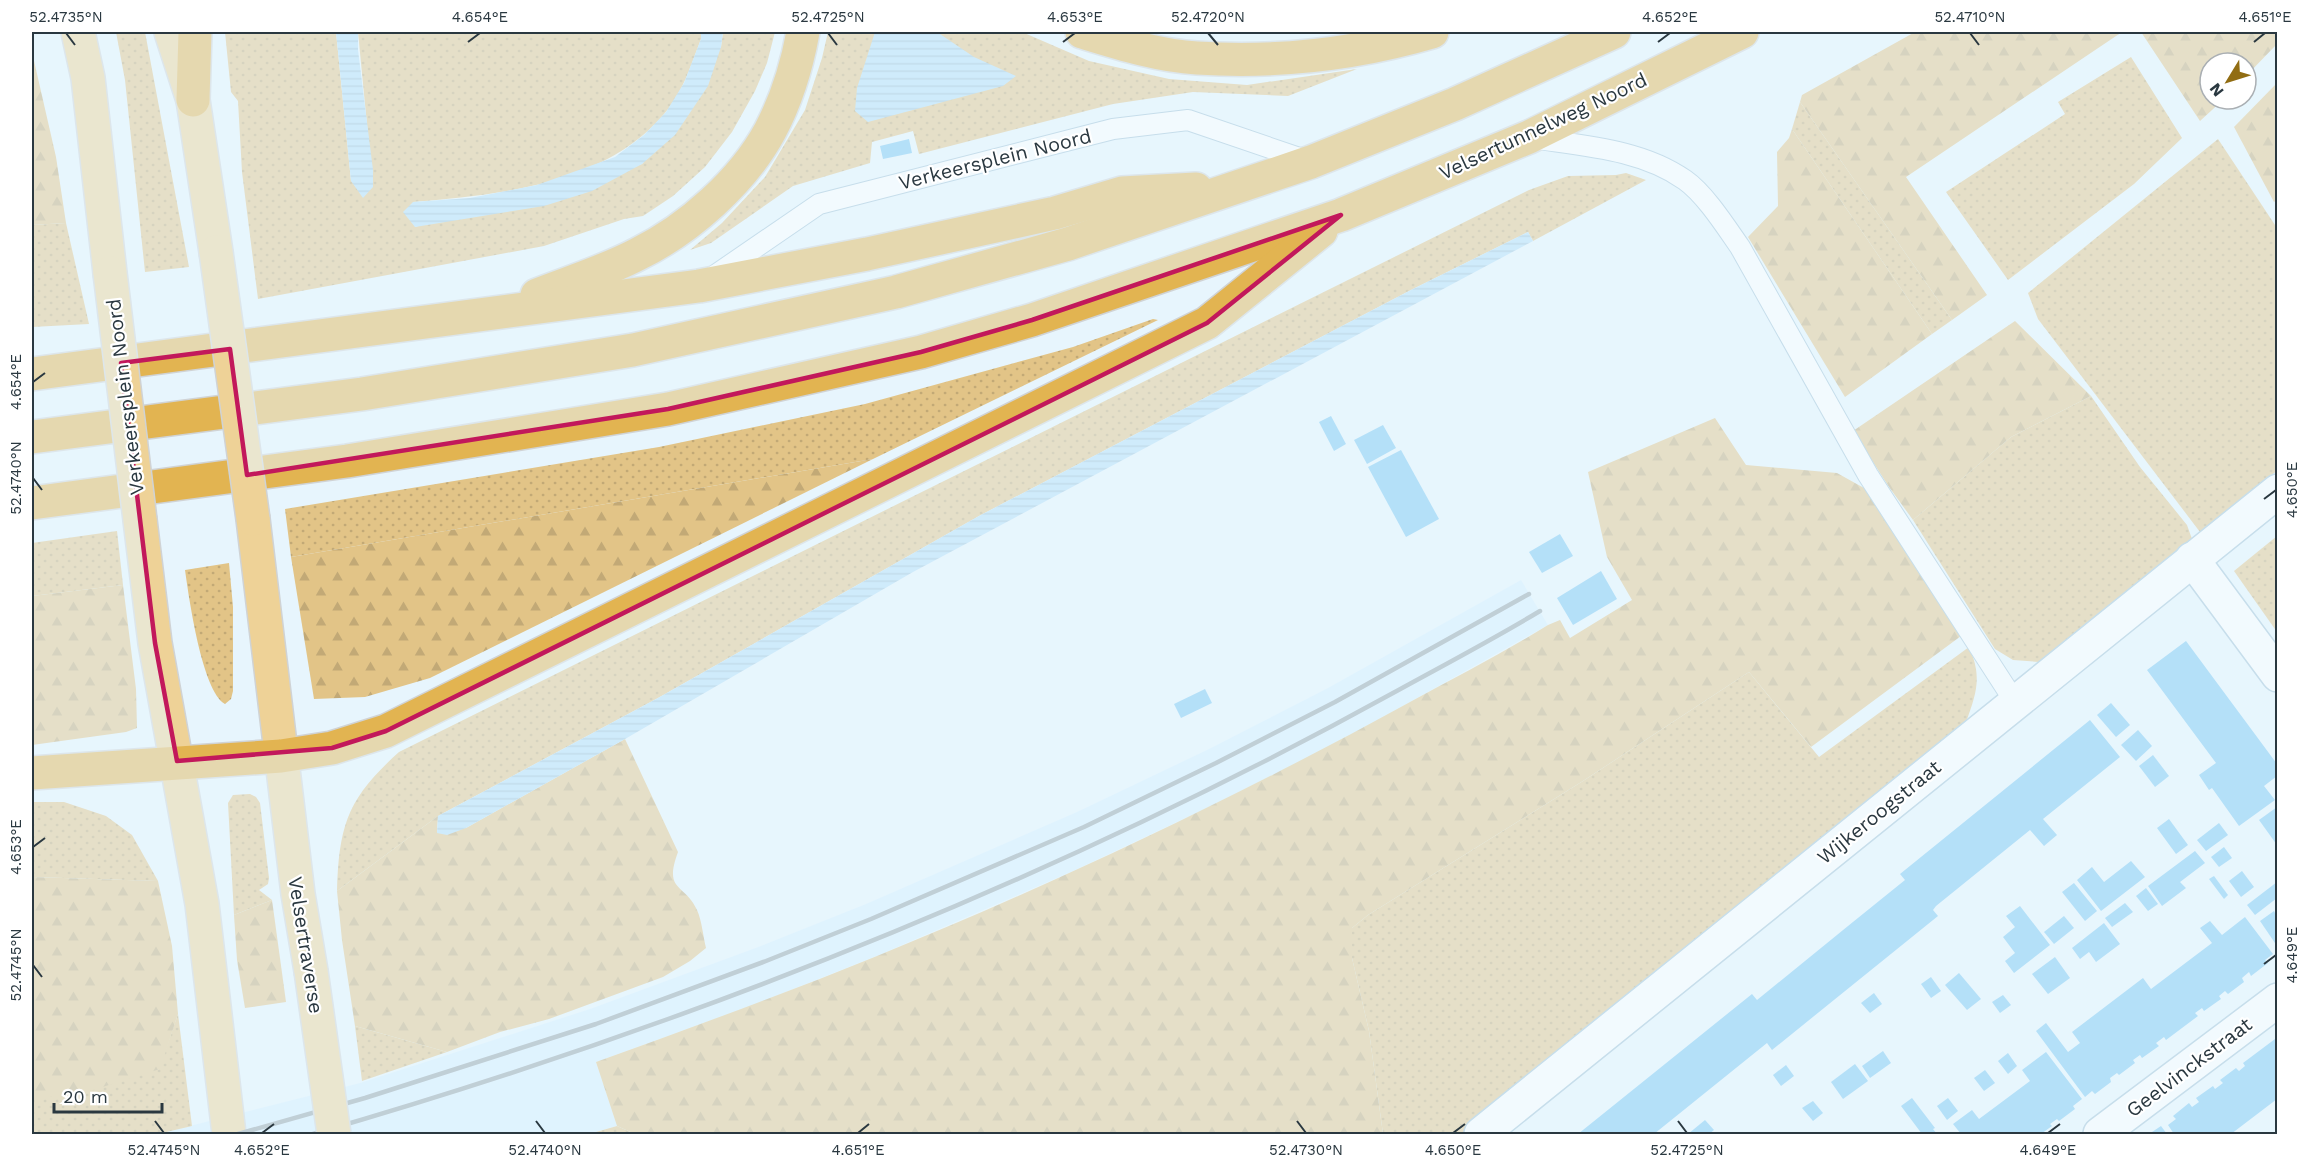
<svg xmlns="http://www.w3.org/2000/svg" width="2309" height="1166" font-family="'Work Sans',sans-serif">
	<defs>
		<pattern id="grass-dots" width="8" height="8" patternUnits="userSpaceOnUse" patternTransform="scale(1.5)"><rect width="8" height="8" fill="#e2c487"/><path d="M2 2h.1M6 6h.1" fill="none" stroke="#c2a976" stroke-width="1.8" stroke-linecap="round"/></pattern>
		<pattern id="forest-firs" width="22" height="20" patternUnits="userSpaceOnUse" patternTransform="scale(1.5)"><rect width="22" height="20" fill="#e2c487"/><path d="M5 1l3.5 6h-7zM16 11l3.5 6h-7z" fill="#c2a976"/></pattern>
		<pattern id="water-rules" width="6" height="5" patternUnits="userSpaceOnUse" patternTransform="scale(1.5)"><rect width="6" height="5" fill="#b1def9"/><path d="M0 2.5h6" fill="none" stroke="#98bfd6"/></pattern>
	</defs>
	<rect width="100%" height="100%" fill="#e7f5fd"/>
	<!-- built -->
	<path fill="#d6f0ff" d="M1521,580L1548,625L1333,745L1209,807L1071,872L879,955L743,1009L596,1062L617,1126L589,1134H158L360,1083L590,1009L761,946L866,904L1077,812L1209,749L1328,688Z"/>
	<!-- grass -->
	<g fill="url(#grass-dots)">
		<path d="M116,32H145L189,267L145,272L125,80Z"/>
		<path d="M225,32H336L351,181L373,187L358,32H701V39C691,65 683,92 665,113C606,184 500,195 413,202L415,227L642,164L721,47L723,32H775L767,63L755,91L732,132L705,167L673,196L643,216L624,219L544,246L258,299L242,172L238,101L231,92Z"/>
		<path d="M828,32H1022L1089,61L1169,79L1247,85L1357,69L1288,96L1193,92L1113,104L919,154L913,131L872,142L870,163L793,186L711,243L690,250L722,223L765,177L805,110L822,58Z"/>
		<path d="M2131,57L2182,138L2134,184L2008,280L1946,192L2065,114L2058,102Z"/>
		<path d="M1800,102L1952,320L1932,334L1792,129Z"/>
		<path d="M2218,139L2277,228L2278,470L2200,532L2038,319L2028,293Z"/>
		<path d="M1626,173L1646,180L1533,241L1528,232L1411,290L979,516L658,698L438,816L337,891C339,824 348,798 399,752L1529,190L1568,176L1616,175Z"/>
		<path d="M66,223L89,324L32,327V225Z"/>
		<path d="M1153,319L1158,320L873,459L291,557L285,509L659,447L865,404L1073,347Z"/>
		<path d="M2091,396L2140,467L2187,525L2192,539L2039,662L2013,660L1995,649L1913,520L2011,437Z"/>
		<path d="M117,531L123,585L32,596V543Z"/>
		<path d="M2277,536V632L2234,571Z"/>
		<path d="M229,563L233,607V691L231,699L225,704C202,691 189,598 185,570Z"/>
		<path d="M1969,647C1982,676 1977,692 1966,722L1465,1134H1383L1369,1031L1352,958V928L1368,915L1583,781L1749,672L1819,757Z"/>
		<path d="M250,794L256,797L260,803L269,878L268,884L259,890L272,900L234,915L228,803L233,795Z"/>
		<path d="M32,802H64L106,816L132,835L158,881L32,877Z"/>
		<path d="M178,1014L192,1126L158,1134H32V1098L159,1069Z"/>
		<path d="M355,1026L447,1052L362,1081Z"/>
		<path d="M617,1126L635,1134H589Z"/>
	</g>
	<!-- forest -->
	<g fill="url(#forest-firs)">
		<path d="M1915,32H2122L1906,177L1987,295L1952,320L1800,102L1802,95Z"/>
		<path d="M2141,32H2277V44L2246,76V63H2210V99H2224L2200,121Z"/>
		<path d="M32,52L56,157L66,223L32,225Z"/>
		<path d="M2277,83L2278,199L2274,202L2234,127Z"/>
		<path d="M1792,129L1932,334L1845,397L1748,237L1778,206L1777,152L1789,138Z"/>
		<path d="M2015,321L2091,396L2011,437L1913,520L1889,487L1853,431Z"/>
		<path d="M1715,418L1746,465L1837,473L1864,488L1961,636L1811,747L1749,672L1583,781L1368,915L1352,928V958L1369,1031L1383,1134H635L617,1126L596,1062C690,1028 784,994 877,956C1059,882 1237,797 1410,702C1456,677 1503,653 1548,625L1560,620L1570,638L1632,600L1607,557L1588,472Z"/>
		<path d="M873,459L430,678L365,697L314,699L291,557Z"/>
		<path d="M123,585L136,689L137,728L126,732L32,745V596Z"/>
		<path d="M625,739L678,852C663,892 685,883 697,910C702,921 703,936 706,948L690,961L663,977L549,1019L500,1032L447,1052L355,1026L342,940L337,891L438,816L437,832L466,828Z"/>
		<path d="M32,877L158,881L172,946L178,1014L160,1069L93,1090L32,1099Z"/>
		<path d="M272,900L286,1002L245,1008L237,960L234,915Z"/>
	</g>
	<!-- water -->
	<g fill="url(#water-rules)">
		<path d="M336,32H358V50L373,170V187L363,198L351,181Z"/>
		<path d="M701,32H723L721,47L708,86L675,135L642,164L592,191L544,206L415,227L403,212L413,202L470,198L537,185L615,157L644,135L666,112L684,83L701,39Z"/>
		<path d="M875,32H937L974,57L1016,76L1003,86L868,122L855,111L857,88Z"/>
		<path d="M1528,232L1533,241L913,572L625,739L466,828L447,835L437,833L438,816L658,698L979,516L1411,290Z"/>
	</g>
	<!-- building -->
	<g fill="#76c6f2">
		<path d="M909,139L912,153L883,159L880,146Z"/>
		<path d="M1331,416L1346,444L1334,451L1319,422Z"/>
		<path d="M1383,425L1396,448L1367,464L1354,440Z"/>
		<path d="M1401,450L1439,519L1406,537L1368,467Z"/>
		<path d="M1560,534L1573,556L1542,573L1529,552Z"/>
		<path d="M1601,571L1617,599L1573,625L1557,598Z"/>
		<path d="M2186,641L2277,764V776L2264,786L2275,800L2239,826L2212,788L2209,790L2199,775L2216,763L2147,670Z"/>
		<path d="M1205,689L1212,703L1181,718L1174,704Z"/>
		<path d="M2111,703L2130,725L2116,737L2097,715Z"/>
		<path d="M2090,720L2120,757L2043,819L2057,835L2044,846L2030,830L1936,906L1933,910L1938,916L1772,1050L1767,1043L1654,1134H1578L1752,994L1757,1000L1848,926L1905,880L1900,874Z"/>
		<path d="M2138,730L2152,746L2136,761L2121,745Z"/>
		<path d="M2153,755L2169,776L2155,787L2139,766Z"/>
		<path d="M2277,807V845L2259,820Z"/>
		<path d="M2169,819L2188,845L2176,854L2157,828Z"/>
		<path d="M2219,823L2228,835L2206,851L2197,840Z"/>
		<path d="M2224,847L2232,858L2219,867L2211,857Z"/>
		<path d="M2195,851L2205,863L2180,882L2186,888L2162,906L2148,886Z"/>
		<path d="M2131,861L2145,877L2101,911L2077,880L2092,867L2104,882Z"/>
		<path d="M2242,871L2254,887L2241,897L2229,881Z"/>
		<path d="M2214,876L2228,895L2224,899L2209,879Z"/>
		<path d="M2277,882V898L2255,915L2247,905Z"/>
		<path d="M2074,883L2097,911L2085,921L2062,892Z"/>
		<path d="M2146,888L2158,904L2148,911L2136,896Z"/>
		<path d="M2125,903L2133,912L2112,927L2105,918Z"/>
		<path d="M2020,906L2050,945L2014,973L2005,961L2015,953L2003,937L2015,927L2006,916Z"/>
		<path d="M2274,911L2277,917V946L2260,921Z"/>
		<path d="M2064,916L2074,928L2054,944L2044,932Z"/>
		<path d="M2245,917L2273,954L2265,960L2268,963L2251,976L2249,972L2242,978L2244,982L2228,994L2225,991L2219,996L2221,999L2204,1011L2202,1008L2195,1013L2198,1016L2166,1040L2164,1037L2156,1043L2159,1046L2142,1058L2140,1055L2133,1060L2135,1063L2119,1075L2117,1073L2110,1078L2111,1082L2095,1094L2092,1091L2085,1097L2036,1031L2046,1023L2068,1052L2080,1043L2072,1032L2143,978L2151,989L2212,943L2200,928L2210,921L2222,935Z"/>
		<path d="M2104,923L2120,944L2096,962L2089,952L2080,959L2072,948Z"/>
		<path d="M2055,957L2070,978L2048,994L2032,974Z"/>
		<path d="M1959,973L1981,999L1967,1010L1945,985Z"/>
		<path d="M1931,977L1941,991L1931,998L1921,984Z"/>
		<path d="M1874,993L1882,1004L1870,1013L1861,1003Z"/>
		<path d="M2003,995L2011,1005L2000,1013L1992,1002Z"/>
		<path d="M2275,1039L2277,1042V1099L2231,1134H2174L2168,1125L2176,1119L2173,1116L2189,1103L2192,1107L2199,1102L2196,1098L2213,1086L2215,1089L2223,1083L2220,1080L2236,1068L2239,1071L2245,1066L2243,1063Z"/>
		<path d="M1883,1051L1891,1063L1870,1078L1862,1066Z"/>
		<path d="M2046,1052L2082,1099L2073,1106L2075,1109L2059,1121L2057,1119L2050,1124L2052,1126L2041,1134H1961L1953,1124L1972,1110L1979,1119L2030,1081L2022,1070Z"/>
		<path d="M2008,1053L2017,1066L2008,1074L1998,1061Z"/>
		<path d="M1855,1064L1868,1081L1843,1099L1831,1082Z"/>
		<path d="M1786,1065L1794,1076L1781,1086L1773,1075Z"/>
		<path d="M1985,1070L1995,1083L1984,1091L1974,1078Z"/>
		<path d="M1912,1098L1935,1128L1933,1129L1937,1134H1922L1901,1106Z"/>
		<path d="M1948,1098L1958,1111L1947,1120L1937,1106Z"/>
		<path d="M1813,1101L1823,1113L1813,1121L1802,1108Z"/>
		<path d="M1705,1120L1714,1130L1709,1134H1688Z"/>
		<path d="M2161,1126L2167,1134H2149Z"/>
	</g>
	<g fill="none" stroke-linecap="round" stroke-linejoin="round">
		<defs>
			<g id="service">
				<path d="M1531,138C1583,146 1641,149 1685,180C1705,194 1726,227 1740,247L1868,475L2015,702"/>
				<path d="M711,278L819,204L1113,129L1188,120L1311,162"/>
			</g>
			<g id="minor">
				<path d="M2192,559L2278,675"/>
				<path d="M1481,1134L2278,491"/>
				<path d="M2100,1134L2278,1000"/>
			</g>
			<g id="primary">
				<path d="M78,32L88,78L110,273"/>
				<path d="M171,32L193,100L216,252"/>
				<path d="M253,519L298,894L311,971"/>
				<path d="M140,520L155,643L202,904L229,1134"/>
			</g>
			<g id="motorway">
				<path d="M1082,32C1118,43 1159,56 1197,58C1276,63 1357,54 1432,32"/>
				<path d="M193,100L195,32"/>
				<path d="M537,295C570,282 606,271 638,254C689,229 743,181 770,131C786,101 797,65 803,32"/>
				<path d="M32,374L699,286L867,254L1055,213L1122,193L1196,189"/>
				<path d="M32,437L362,394L633,350L896,292L1068,244L1311,162L1455,104L1614,32"/>
				<path d="M32,503L347,461L668,409L921,352L1032,320L1341,215L1529,137L1742,32"/>
				<path d="M32,773L281,756L332,748L386,731L1207,323L1321,231"/>
			</g>
		</defs>
		<!-- service casing -->
		<use href="#service" stroke="#9fc1d5" stroke-width="22"/>
		<!-- minor casing -->
		<use href="#minor" stroke="#9fc1d5" stroke-width="36"/>
		<!-- primary casing -->
		<use href="#primary" stroke="#d0d3d5" stroke-width="36"/>
		<!-- motorway casing -->
		<use href="#motorway" stroke="#d0d3d5" stroke-width="36"/>
		<!-- service -->
		<use href="#service" stroke="#fff" stroke-width="20"/>
		<!-- minor -->
		<use href="#minor" stroke="#fff" stroke-width="33"/>
		<!-- primary -->
		<use href="#primary" stroke="#eed297" stroke-width="33"/>
		<!-- motorway -->
		<use href="#motorway" stroke="#e2b451" stroke-width="33"/>
		<!-- rail -->
		<g stroke="#919fa7" stroke-width="4.5">
			<path d="M238,1134L365,1098L596,1024L766,961L871,919L1084,827L1216,763L1335,702L1529,594"/>
			<path d="M313,1134C687,1026 1052,881 1393,693C1442,666 1492,640 1540,611"/>
		</g>
		<defs>
			<g id="primary-bridge">
				<path d="M216,252L253,519"/>
				<path d="M110,273L140,520"/>
				<path d="M311,971L334,1134"/>
			</g>
		</defs>
		<!-- primary-bridge casing -->
		<use href="#primary-bridge" stroke="#d0d3d5" stroke-width="36" stroke-linecap="butt"/>
		<!-- primary-bridge -->
		<use href="#primary-bridge" stroke="#eed297" stroke-width="33"/>
	</g>
	<!-- marked area -->
	<path d="M0 0H2309V1166H0ZM1341,215L1207,323L386,731L332,748L177,761L155,643L121,363L230,349L247,475L668,409L921,352L1032,320Z" fill="#e7f5fd" fill-opacity=".55" fill-rule="evenodd"/>
	<path fill="none" stroke="#c2185b" stroke-width="4.5" stroke-linejoin="round" d="M1341,215L1207,323L386,731L332,748L177,761L155,643L121,363L230,349L247,475L668,409L921,352L1032,320Z"/>
	<!-- ticks -->
	<path fill="none" stroke="#2a3840" stroke-width="2" d="M66,33L75,45M828,33L837,45M1208,33L1218,45M1970,33L1979,45M468,42L480,33M1063,42L1075,33M1658,42L1670,33M2254,42L2265,33M33,382L45,373M33,478L42,490M2264,499L2276,490M33,847L45,838M2264,964L2276,955M33,965L42,977M155,1121L164,1133M536,1121L545,1133M1297,1121L1306,1133M1678,1121L1687,1133M262,1133L274,1124M858,1133L869,1124M1453,1133L1465,1124M2048,1133L2060,1124"/>
	<g text-anchor="middle" dominant-baseline="central" stroke-width="4.5" stroke-linejoin="round" paint-order="stroke">
		<!-- street labels -->
		<g font-size="20" fill="#2a3840" stroke="#fff">
			<text transform="translate(1543 126) rotate(-25)">Velsertunnelweg Noord</text>
			<text transform="translate(995 159) rotate(-14)">Verkeersplein Noord</text>
			<text transform="translate(125 397) rotate(-97)">Verkeersplein Noord</text>
			<text transform="translate(1879 812) rotate(-39)">Wijkeroogstraat</text>
			<text transform="translate(306 945) rotate(81)">Velsertraverse</text>
			<text transform="translate(2189 1067) rotate(-37)">Geelvinckstraat</text>
		</g>
	</g>
	<!-- border -->
	<rect width="2309" height="1166" fill="none" stroke="#ffffff" stroke-width="66"/>
	<!-- north arrow -->
	<g transform="translate(2228 81) rotate(232)"><circle r="28" fill="#ffffff" stroke="#aaafb3" stroke-width="1.5"/>
	<path d="M0-4.5L10 22L0 15L-10 22Z" fill="#916d13"/>
	<text y="-9" font-size="16" font-weight="bold" text-anchor="middle" fill="#2a3840">N</text>
	</g>
	<!-- scale -->
	<path d="M54 1103v9h108v-9" fill="none" stroke="#2a3840" stroke-width="3"/>
	<text x="63" y="1103" font-size="18" fill="#2a3840" stroke="#ffffff" stroke-width="4.5" paint-order="stroke">20 m</text>
	<rect x="33" y="33" width="2243" height="1100" fill="none" stroke="#2a3840" stroke-width="2"/>
	<g font-size="15" text-anchor="middle" fill="#2a3840">
		<text x="66" y="22">52.4735°N</text>
		<text x="480" y="22">4.654°E</text>
		<text x="828" y="22">52.4725°N</text>
		<text x="1075" y="22">4.653°E</text>
		<text x="1208" y="22">52.4720°N</text>
		<text x="1670" y="22">4.652°E</text>
		<text x="1970" y="22">52.4710°N</text>
		<text x="2265" y="22">4.651°E</text>
		<text transform="translate(16 382) rotate(-90)" y="5">4.654°E</text>
		<text transform="translate(16 478) rotate(-90)" y="5">52.4740°N</text>
		<text transform="translate(2292 490) rotate(-90)" y="5">4.650°E</text>
		<text transform="translate(16 847) rotate(-90)" y="5">4.653°E</text>
		<text transform="translate(2292 955) rotate(-90)" y="5">4.649°E</text>
		<text transform="translate(16 965) rotate(-90)" y="5">52.4745°N</text>
		<text x="164" y="1155">52.4745°N</text>
		<text x="262" y="1155">4.652°E</text>
		<text x="545" y="1155">52.4740°N</text>
		<text x="858" y="1155">4.651°E</text>
		<text x="1306" y="1155">52.4730°N</text>
		<text x="1453" y="1155">4.650°E</text>
		<text x="1687" y="1155">52.4725°N</text>
		<text x="2048" y="1155">4.649°E</text>
	</g>
</svg>
